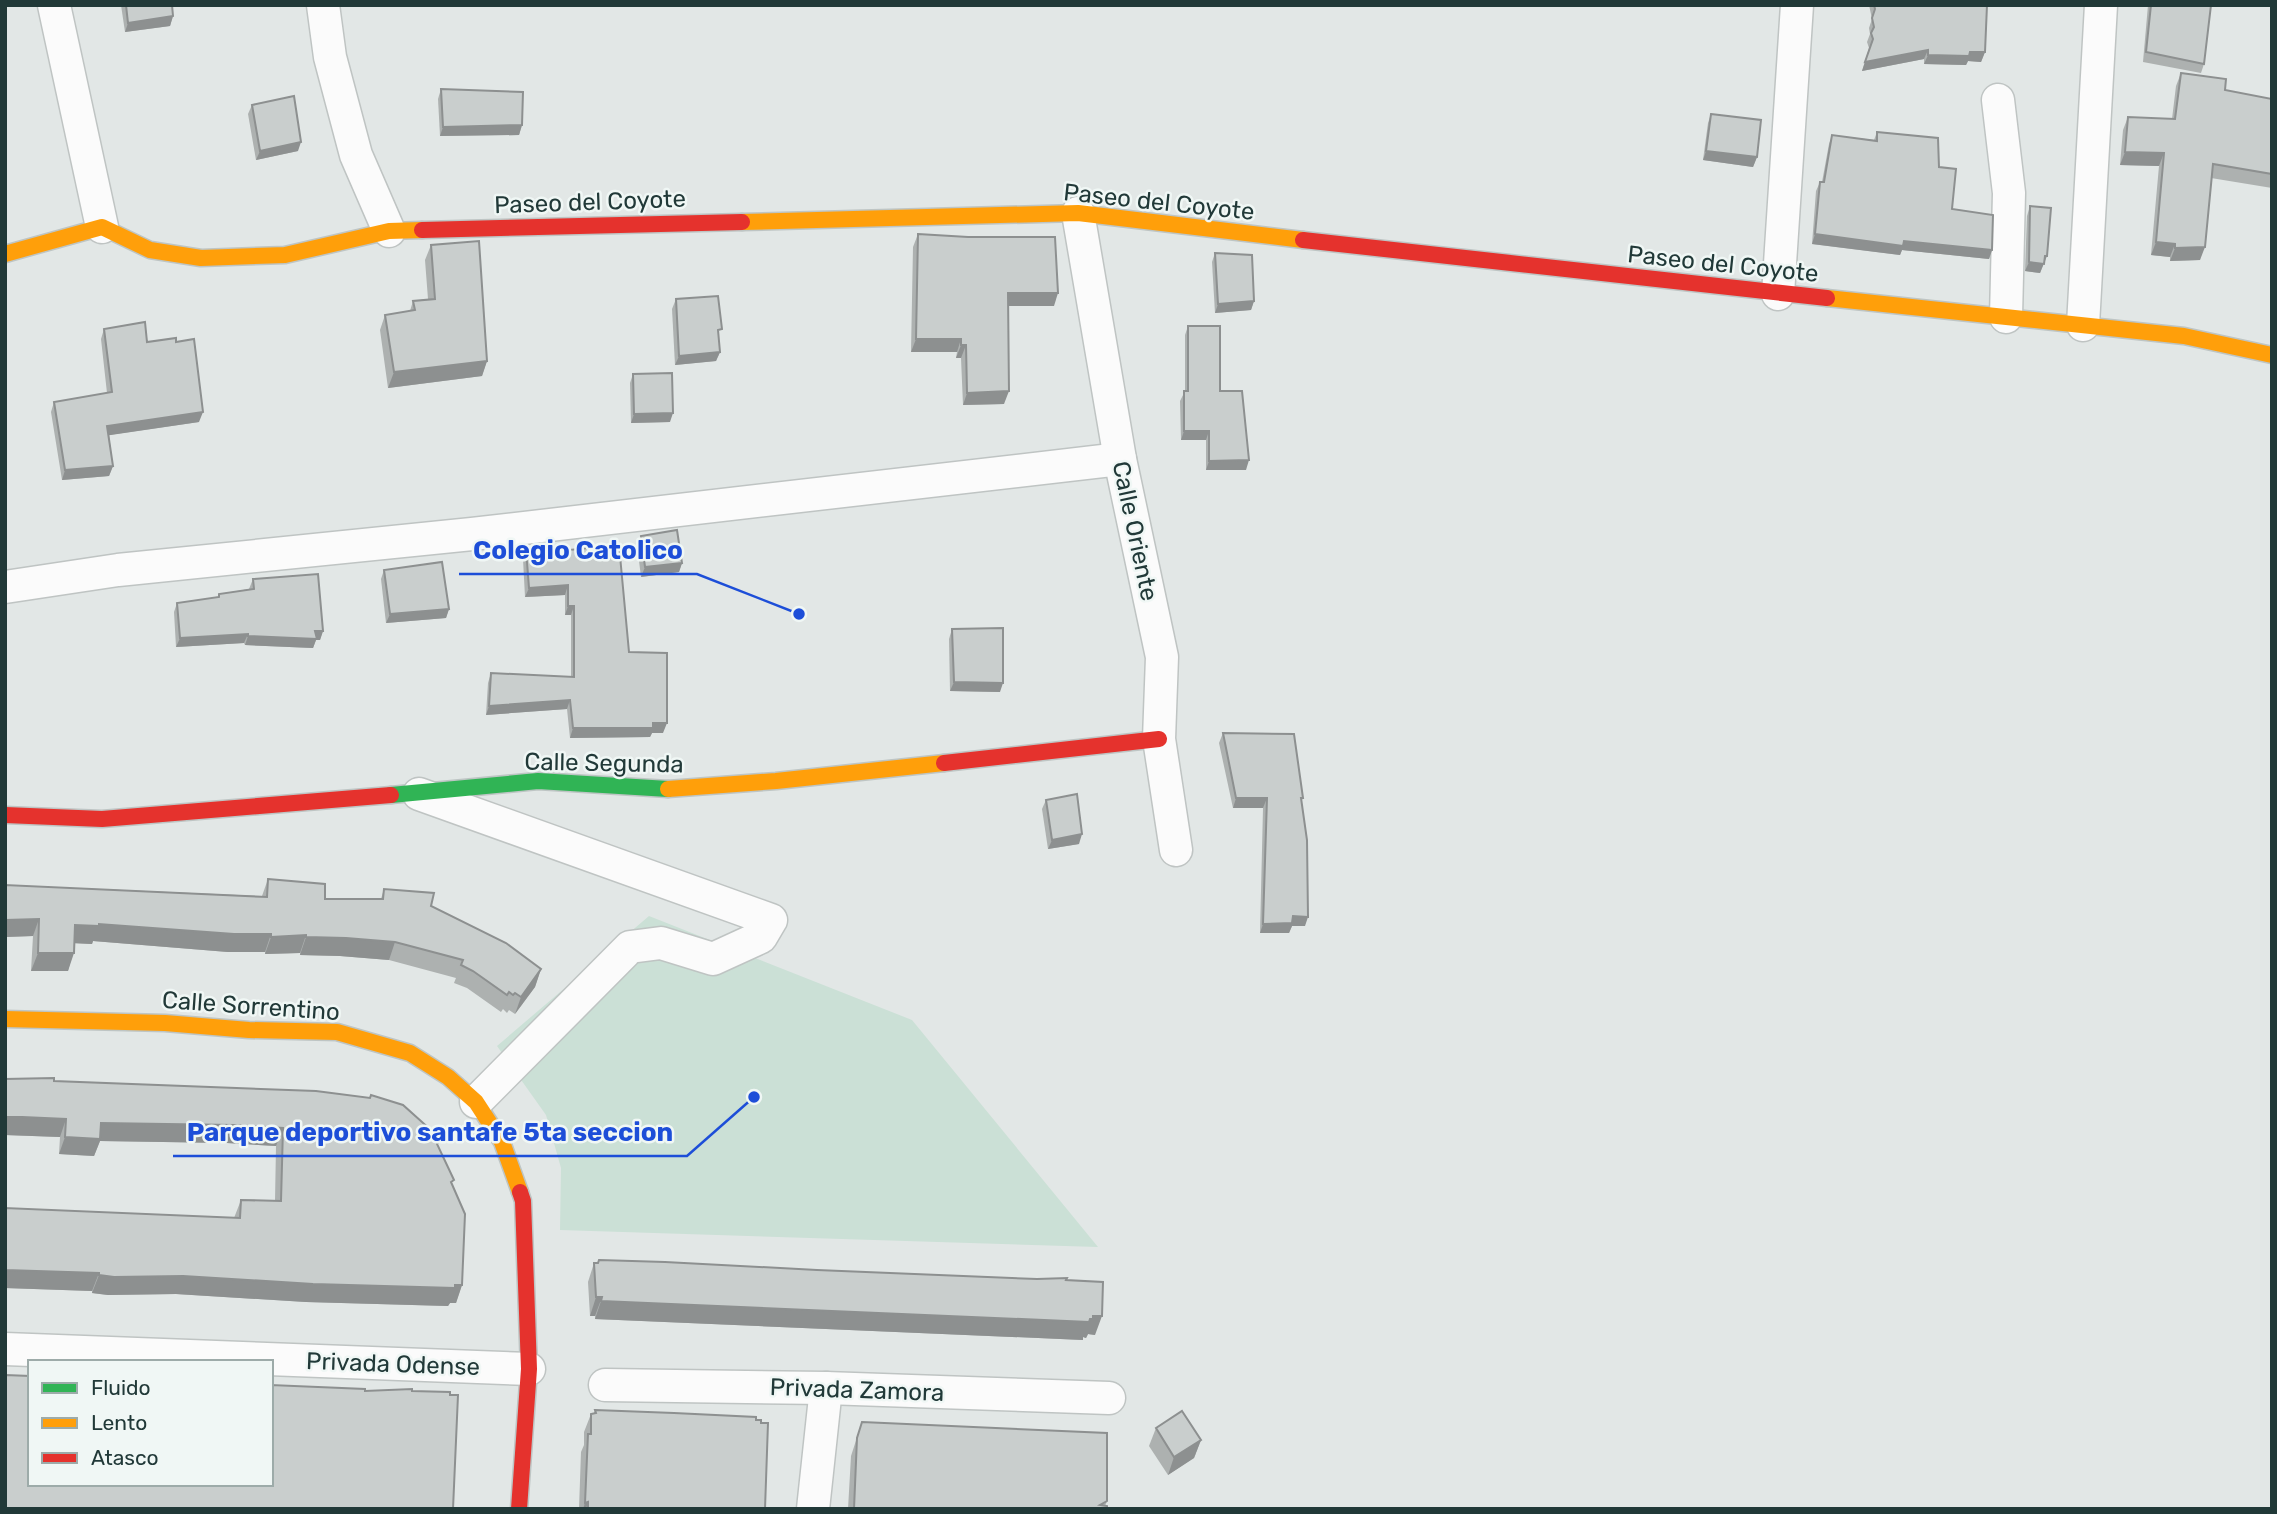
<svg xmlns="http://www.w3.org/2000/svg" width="2277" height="1514" font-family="Rubik,sans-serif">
	<rect width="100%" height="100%" fill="#e2e7e6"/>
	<!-- green -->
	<path fill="#cbe0d6" d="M649,916L912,1020L1098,1247L560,1230L561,1168L546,1115L497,1046Z"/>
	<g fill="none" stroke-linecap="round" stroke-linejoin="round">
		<defs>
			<g id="street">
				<path d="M54,5L102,227"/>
				<path d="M323,5L330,57L356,155L389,231"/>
				<path d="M1998,100L2009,193L2006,317"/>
				<path d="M1078,213L1120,459L1162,657L1159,739L1176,850"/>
				<path d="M1778,294L1797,5"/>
				<path d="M2083,325L2101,5"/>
				<path d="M5,587L118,570L472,534L1120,459"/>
				<path d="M419,794L771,920L761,937L713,959L661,943L630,947L476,1102"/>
				<path d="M5,1349L529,1369"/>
				<path d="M605,1385L826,1388L1109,1398"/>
				<path d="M813,1509L826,1388"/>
			</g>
			<path id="fast" d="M391,795L538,781L668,789"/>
			<g id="slow">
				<path d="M742,222L1078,213L1303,240"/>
				<path d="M5,254L102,227L150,250L201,258L285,255L389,231L422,230"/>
				<path d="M1827,298L2184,336L2272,355"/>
				<path d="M668,789L776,781L944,763"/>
				<path d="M5,1019L165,1023L249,1030L337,1032L410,1053L448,1077L476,1102L502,1142L520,1192"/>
			</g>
			<g id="jam">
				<path d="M422,230L742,222"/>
				<path d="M1303,240L1827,298"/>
				<path d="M944,763L1159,739"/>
				<path d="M5,815L102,819L391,795"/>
				<path d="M519,1509L529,1369L523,1201L520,1192"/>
			</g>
		</defs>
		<!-- street casing -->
		<use href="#street" stroke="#bfc4c3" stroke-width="35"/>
		<!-- fast casing -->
		<use href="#fast" stroke="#bec5c4" stroke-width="19"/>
		<!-- slow casing -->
		<use href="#slow" stroke="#bec5c4" stroke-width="19"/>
		<!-- jam casing -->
		<use href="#jam" stroke="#bec5c4" stroke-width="19"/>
		<!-- street -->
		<use href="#street" stroke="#fbfbfb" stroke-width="32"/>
		<!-- fast -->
		<use href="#fast" stroke="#30b455" stroke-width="16"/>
		<!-- slow -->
		<use href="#slow" stroke="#ff9f0a" stroke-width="16"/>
		<!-- jam -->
		<use href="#jam" stroke="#e5322d" stroke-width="16"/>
	</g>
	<!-- wall -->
	<g fill="#adb1b0">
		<path d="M121,5H172L173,16L170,26L125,32Z"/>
		<path d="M1869,5H1987L1985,52L1981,62L1968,61L1966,65L1924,64V59L1862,71L1869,48L1867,42L1870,34L1869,28L1872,19Z"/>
		<path d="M2148,5H2211L2204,64L2201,73L2143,62Z"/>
		<path d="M2181,73L2225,90L2272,99V188L2211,178L2200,260L2170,261V257L2151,255L2159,166L2120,165L2123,130L2128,117L2172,119L2176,86Z"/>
		<path d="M441,89L522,125L519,135L440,136L438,99Z"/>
		<path d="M252,105L298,151L256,160L248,114Z"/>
		<path d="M1711,114L1757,157L1753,167L1703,160L1708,123Z"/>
		<path d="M1877,132L1939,167L1952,209L1992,250L1989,259L1902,250L1900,255L1812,244L1816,191L1820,182H1822L1829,144L1832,135L1874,140Z"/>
		<path d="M2030,206L2043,265L2040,273L2025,271L2027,216Z"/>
		<path d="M918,234L1054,306H1008L1004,404L963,405L961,358H956L957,352H911L913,247Z"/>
		<path d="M431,245L487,361L482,376L388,388L380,330L385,315L410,311L413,301L428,299L425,260Z"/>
		<path d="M1215,253L1254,301L1251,310L1215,313L1212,262Z"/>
		<path d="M676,299L720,352L716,361L675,365L672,309Z"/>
		<path d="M1188,326L1220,391L1246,470H1206V440H1181L1180,401L1185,391V335Z"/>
		<path d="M104,329L147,342L199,422L109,435L113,466L109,476L62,480L51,412L54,402L107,393L101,339Z"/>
		<path d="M633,374L670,422L631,423L630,383Z"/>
		<path d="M641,536L682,563L679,572L641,577L637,545Z"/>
		<path d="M526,549L559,551L629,652L663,733H652L650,737L570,738L567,709L486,715L488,683L491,673L571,677V615H565V595L525,597L523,559Z"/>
		<path d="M384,570L449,609L446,618L386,623L381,579Z"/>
		<path d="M253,579L323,631L320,640H316L313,648L245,645L244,643L176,647L174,612L177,603L217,598L219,594L249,589Z"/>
		<path d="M952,629L1000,692L950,691L949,639Z"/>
		<path d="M1223,733L1303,798L1301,802L1305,926H1292L1289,933H1260L1263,808H1233L1219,743Z"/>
		<path d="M1046,800L1079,844L1048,849L1042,809Z"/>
		<path d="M268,879L325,899H381L384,889L431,906L541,969L535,987L515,1014L509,1010L507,1013L503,1009L501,1012L467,988L454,983L456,978L389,960L340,956L300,955V953L265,954V952H228L93,941L92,944L75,943L68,971H31L33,936L5,937V885L262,896Z"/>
		<path d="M5,1079L54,1081L438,1146L452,1184L462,1285L456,1303H450L448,1306L306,1302L176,1294L108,1295L92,1293V1291L5,1288L234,1218L241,1200L275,1201L276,1146L227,1143L100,1141L94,1156L59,1154L60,1137L5,1135Z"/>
		<path d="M594,1263L1066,1280L1095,1335L1088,1334L1086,1338L1083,1337V1340L595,1319V1316H590L588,1282Z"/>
		<path d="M595,1410L765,1509H579L581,1452L584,1445V1432L591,1414L594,1413Z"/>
		<path d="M862,1422L1107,1501L1105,1506L1107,1509H848L851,1456Z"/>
		<path d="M1156,1428L1201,1440L1194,1458L1168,1475L1149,1446Z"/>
	</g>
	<!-- shaded-wall -->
	<g fill="#8d9090">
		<path d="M173,16L170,26L125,32L128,23Z"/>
		<path d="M1928,50L1924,59L1862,71L1865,62Z"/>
		<path d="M1970,52H1985L1981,62L1968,61L1966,65L1924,64L1928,55Z"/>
		<path d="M522,125L519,135L440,136L443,127Z"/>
		<path d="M301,142L298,151L256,160L260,151Z"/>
		<path d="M1706,151L1757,157L1753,167L1703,160Z"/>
		<path d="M2125,152L2164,153L2159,166L2120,165Z"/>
		<path d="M1815,234L1904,241L1992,250L1989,259L1902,250L1900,255L1812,244Z"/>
		<path d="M2156,242L2175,244L2170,257L2151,255Z"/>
		<path d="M2205,247L2200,260L2170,261L2175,248Z"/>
		<path d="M2045,256H2047L2040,273L2025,271L2029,262Z"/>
		<path d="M1008,293H1058L1054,306H1003Z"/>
		<path d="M1254,301L1251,310L1215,313L1218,304Z"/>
		<path d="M916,339H961L957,352H911Z"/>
		<path d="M961,345H966L961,358H956Z"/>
		<path d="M720,352L716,361L675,365L679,356Z"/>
		<path d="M487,361L482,376L388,388L394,372Z"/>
		<path d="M1009,391L1004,404L963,405L967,393Z"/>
		<path d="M203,412L199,422L104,436L107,426Z"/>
		<path d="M673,413L670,422L631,423L634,414Z"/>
		<path d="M1184,431H1209L1206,440H1181Z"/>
		<path d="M1249,460L1246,470H1206L1209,461Z"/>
		<path d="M113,466L109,476L62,480L65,470Z"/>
		<path d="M682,563L679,572L641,577L645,567Z"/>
		<path d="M568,585L565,595L525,597L529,588Z"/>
		<path d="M568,606H574L571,615H565Z"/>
		<path d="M449,609L446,618L386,623L390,614Z"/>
		<path d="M323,631L320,640H316L313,648L245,645L248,636Z"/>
		<path d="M248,634L244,643L176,647L180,638Z"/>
		<path d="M954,682L1003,683L1000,692L950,691Z"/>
		<path d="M570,700L567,709L486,715L489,706Z"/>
		<path d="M653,723H667L663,733H652L650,737L570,738L573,728Z"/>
		<path d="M1236,798H1267L1263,808H1233Z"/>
		<path d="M1082,834L1079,844L1048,849L1052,840Z"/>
		<path d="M1293,916L1308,917L1305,926H1292L1289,933H1260L1263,924Z"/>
		<path d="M39,919L33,936L5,937V920Z"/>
		<path d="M99,924L271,934L265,952H228L93,941L92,944L69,943L75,925Z"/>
		<path d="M306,935L300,953L265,954L271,937Z"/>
		<path d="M306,937L346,938L395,942L389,960L340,956L300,955Z"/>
		<path d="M38,953H74L68,971H31Z"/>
		<path d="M541,969L535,987L515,1014L521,997Z"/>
		<path d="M5,1117H22L66,1119L60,1137L5,1135Z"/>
		<path d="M101,1123L233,1125L283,1128L276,1146L227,1143L100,1141L94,1156L59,1154L65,1137Z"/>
		<path d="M5,1270L99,1273L92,1291L5,1288Z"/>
		<path d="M99,1275L183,1276L462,1285L456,1303H450L448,1306L306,1302L176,1294L108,1295L92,1293Z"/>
		<path d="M596,1297H602L595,1316H590Z"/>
		<path d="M601,1301L1090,1319L1093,1316H1102L1095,1335L1088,1334L1086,1338L1083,1337V1340L595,1319Z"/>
		<path d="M1201,1440L1194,1458L1168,1475L1174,1457Z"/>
		<path d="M588,1502L586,1509H583L585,1503Z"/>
	</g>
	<!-- building -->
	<g fill="#c9cecd" stroke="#8d9090" stroke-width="2">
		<path d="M126,5H172L173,16L128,23Z"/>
		<path d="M1874,5H1987L1985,52H1970L1969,56L1928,55V50L1865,62L1873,39L1871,33L1874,27L1872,18L1875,9Z"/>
		<path d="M2151,5H2211L2204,64L2146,52Z"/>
		<path d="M2181,73L2226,79L2225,90L2272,99V174L2213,164L2205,247L2175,248V244L2156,242L2164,153L2125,152L2128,117L2175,119Z"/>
		<path d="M441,89L523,92L522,125L443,127Z"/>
		<path d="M294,96L301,142L260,151L252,105Z"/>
		<path d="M1711,114L1761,120L1757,157L1706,151Z"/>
		<path d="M1877,132L1938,138L1939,167L1956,169L1952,209L1993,215L1992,250L1904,241L1903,246L1815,234L1820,182H1824L1832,135L1877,141Z"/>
		<path d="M2030,206L2051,208L2047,256H2045L2044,264L2029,262Z"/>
		<path d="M918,234L968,237H1055L1058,293H1008L1009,391L967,393L966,345H961V339H916Z"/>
		<path d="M479,241L487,361L394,372L385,315L415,310L413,301L435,299L431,245Z"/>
		<path d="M1215,253L1252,255L1254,301L1218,304Z"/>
		<path d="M718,296L722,329L718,330L720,352L679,356L676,299Z"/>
		<path d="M145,322L147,342L176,338V342L194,339L203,412L107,426L113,466L65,470L54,402L112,392L104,329Z"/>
		<path d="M1188,326H1220V391H1242L1249,460L1209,461V431H1184V391H1188Z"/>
		<path d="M672,373L673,413L634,414L633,374Z"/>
		<path d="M677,530L682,563L645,567L641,536Z"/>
		<path d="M619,545L629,652L667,653V723H653V728H573L570,700L489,706L491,673L574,677V606H568V585L529,588L526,549L558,546L559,551Z"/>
		<path d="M442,562L449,609L390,614L384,570Z"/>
		<path d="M318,574L323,631H315L317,639L248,636V634L180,638L177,603L219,597V594L254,589L253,579Z"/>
		<path d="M1003,628V683L954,682L952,629Z"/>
		<path d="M1223,733L1294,734L1303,798H1301L1307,840L1308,917L1293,916L1292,923L1263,924L1267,798H1236Z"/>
		<path d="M1077,794L1082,834L1052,840L1046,800Z"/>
		<path d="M268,879L325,884V899H383L384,889L434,893L431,906L506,943L541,969L521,997L515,993L513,995L509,992L507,995L473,971L461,965L463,960L395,942L346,938L306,937V935L271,937V934H234L99,924V926L75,925L74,953H38L39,919L5,920V885L267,897Z"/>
		<path d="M54,1078V1081L316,1091L370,1098L371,1095L403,1105L441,1139L437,1144L454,1180L451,1182L465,1214L462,1285H455V1288L313,1284L183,1276L114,1277L99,1275V1273L5,1270V1208L240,1218L241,1200L281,1201L283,1128L233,1125L101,1123L100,1139L65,1137L66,1119L22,1117H5V1079Z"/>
		<path d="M599,1260L665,1262L817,1270L1037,1279L1067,1278L1066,1280L1103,1282L1102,1316H1093V1319H1090L1089,1322L601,1301L602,1297H596L594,1263H598Z"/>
		<path d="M5,1375L30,1376V1484H271V1385L365,1389V1391L412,1389V1391L450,1392V1395H458L453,1509H5Z"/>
		<path d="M595,1410L674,1413L756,1417V1420H761V1423H768L765,1509H588V1502L585,1503L588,1434H591V1414L596,1413Z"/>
		<path d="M1182,1411L1201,1440L1174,1457L1156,1428Z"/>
		<path d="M862,1422L1107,1433V1501L1100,1505L1107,1506V1509H854L857,1438Z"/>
	</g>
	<g text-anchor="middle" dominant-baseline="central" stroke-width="5" stroke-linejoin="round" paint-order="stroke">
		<!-- street labels -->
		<g font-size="24" fill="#213938" stroke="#f0f7f5">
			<text transform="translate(590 202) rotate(-2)">Paseo del Coyote</text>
			<text transform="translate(1159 202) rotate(6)">Paseo del Coyote</text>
			<text transform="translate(1723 264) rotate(6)">Paseo del Coyote</text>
			<text transform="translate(1135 531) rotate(78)">Calle Oriente</text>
			<text transform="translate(604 763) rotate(1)">Calle Segunda</text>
			<text transform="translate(251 1006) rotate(4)">Calle Sorrentino</text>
			<text transform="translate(393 1364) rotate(2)">Privada Odense</text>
			<text transform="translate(857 1390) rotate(2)">Privada Zamora</text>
		</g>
	</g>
	<!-- callouts -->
	<path fill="none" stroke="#1d4ed8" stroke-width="2.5" d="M799 614L697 574H459M754 1097L687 1156H173"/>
	<g fill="#1d4ed8" stroke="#f0f7f5" stroke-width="2.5">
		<circle cx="799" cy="614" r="7"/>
		<circle cx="754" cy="1097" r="7"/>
	</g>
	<g font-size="26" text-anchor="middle" font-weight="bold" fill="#1d4ed8" stroke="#f0f7f5" stroke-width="5" stroke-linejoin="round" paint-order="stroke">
		<text x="578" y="559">Colegio Catolico</text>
		<text x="430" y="1141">Parque deportivo santafe 5ta seccion</text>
	</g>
	<!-- border -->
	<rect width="2277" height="1514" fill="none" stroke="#213938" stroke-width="14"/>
	<!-- legend -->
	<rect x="28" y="1360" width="245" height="126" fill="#f0f7f5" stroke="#9daba9" stroke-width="2"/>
	<rect x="42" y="1383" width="35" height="10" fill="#30b455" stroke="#9daba9" stroke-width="2"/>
	<text x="91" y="1395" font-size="21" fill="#213938">Fluido</text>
	<rect x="42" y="1418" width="35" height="10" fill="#ff9f0a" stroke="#9daba9" stroke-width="2"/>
	<text x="91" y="1430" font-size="21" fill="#213938">Lento</text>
	<rect x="42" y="1453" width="35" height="10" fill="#e5322d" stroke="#9daba9" stroke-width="2"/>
	<text x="91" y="1465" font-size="21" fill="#213938">Atasco</text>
</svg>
